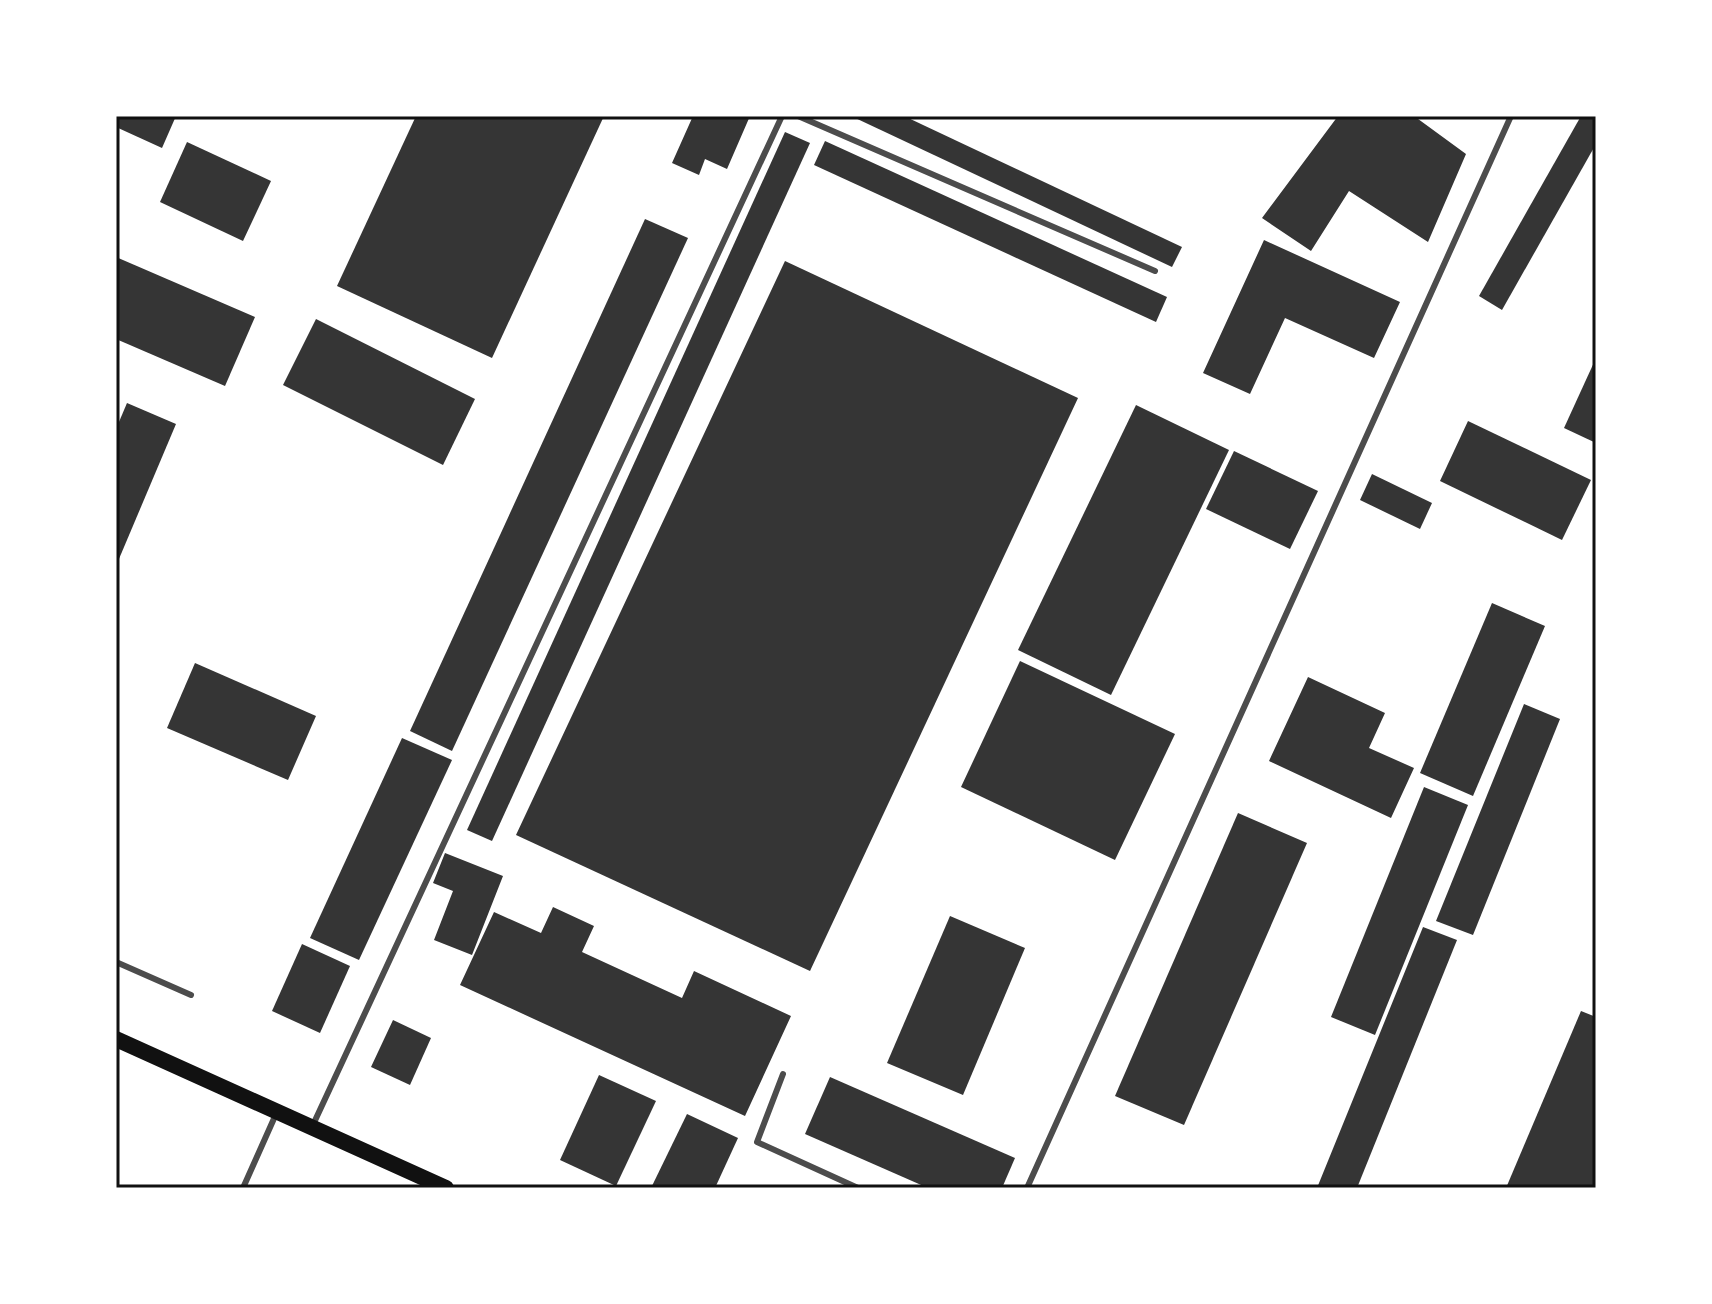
<svg xmlns="http://www.w3.org/2000/svg" width="1712" height="1304" font-family="Barlow,sans-serif">
	<rect width="100%" height="100%" fill="#fff"/>
	<!-- building -->
	<g fill="#353535">
		<path d="M117,116H176L162,148L116,127Z"/>
		<path d="M416,116H604L492,358L337,286Z"/>
		<path d="M693,116H750L727,169L705,159L699,175L672,163Z"/>
		<path d="M851,116H904L1182,247L1172,267Z"/>
		<path d="M1338,116H1414L1466,154L1428,242L1349,191L1311,251L1262,218Z"/>
		<path d="M1581,116H1596V144L1502,310L1479,296Z"/>
		<path d="M785,132L810,143L492,841L467,830Z"/>
		<path d="M825,141L1167,297L1156,322L814,165Z"/>
		<path d="M187,142L271,181L243,241L160,202Z"/>
		<path d="M645,219L688,238L452,751L410,731Z"/>
		<path d="M1264,240L1400,302L1374,358L1285,318L1250,394L1203,373Z"/>
		<path d="M116,257L255,317L225,386L116,339Z"/>
		<path d="M785,261L1078,398L810,971L516,835Z"/>
		<path d="M316,319L475,399L443,465L283,385Z"/>
		<path d="M1596,358V443L1564,428Z"/>
		<path d="M127,403L176,424L116,566V429Z"/>
		<path d="M1136,405L1229,450L1111,695L1018,650Z"/>
		<path d="M1468,421L1591,480L1562,540L1440,481Z"/>
		<path d="M1234,451L1318,491L1290,549L1206,509Z"/>
		<path d="M1372,474L1432,503L1420,529L1360,500Z"/>
		<path d="M1492,603L1545,626L1473,796L1420,773Z"/>
		<path d="M1020,661L1175,734L1115,860L961,787Z"/>
		<path d="M195,663L316,716L288,780L167,728Z"/>
		<path d="M1308,677L1385,713L1369,748L1414,768L1391,818L1269,761Z"/>
		<path d="M1524,704L1560,719L1473,935L1436,921Z"/>
		<path d="M402,738L452,760L359,960L310,938Z"/>
		<path d="M1424,787L1468,805L1375,1035L1331,1017Z"/>
		<path d="M1238,813L1307,843L1184,1125L1115,1096Z"/>
		<path d="M445,853L503,876L472,955L434,940L453,891L433,883Z"/>
		<path d="M553,907L594,926L582,952L682,998L694,971L791,1016L745,1116L460,985L494,912L541,933Z"/>
		<path d="M950,916L1025,948L963,1095L887,1063Z"/>
		<path d="M1423,927L1457,940L1357,1188H1317Z"/>
		<path d="M302,944L350,966L320,1033L272,1011Z"/>
		<path d="M1581,1011L1596,1017L1594,1188H1506Z"/>
		<path d="M393,1020L431,1038L410,1085L371,1067Z"/>
		<path d="M599,1075L656,1101L616,1186L560,1160Z"/>
		<path d="M830,1077L1015,1158L1002,1188H928L805,1134Z"/>
		<path d="M687,1114L738,1138L715,1188H651Z"/>
	</g>
	<g fill="none" stroke-linecap="round" stroke-linejoin="round">
		<!-- service -->
		<g stroke="#4c4c4c" stroke-width="6">
			<path d="M798,116L1155,271"/>
			<path d="M116,962L191,995"/>
			<path d="M783,1074L757,1142L858,1188"/>
			<path d="M312,1127L782,116"/>
			<path d="M243,1188L276,1114"/>
			<path d="M1027,1188L1511,116"/>
		</g>
		<!-- secondary -->
		<path stroke="#111" stroke-width="16" d="M116,1039L446,1188"/>
	</g>
	<!-- border -->
	<rect width="1712" height="1304" fill="none" stroke="#ffffff" stroke-width="236"/>
	<rect x="118" y="118" width="1476" height="1068" fill="none" stroke="#111" stroke-width="3"/>
</svg>
